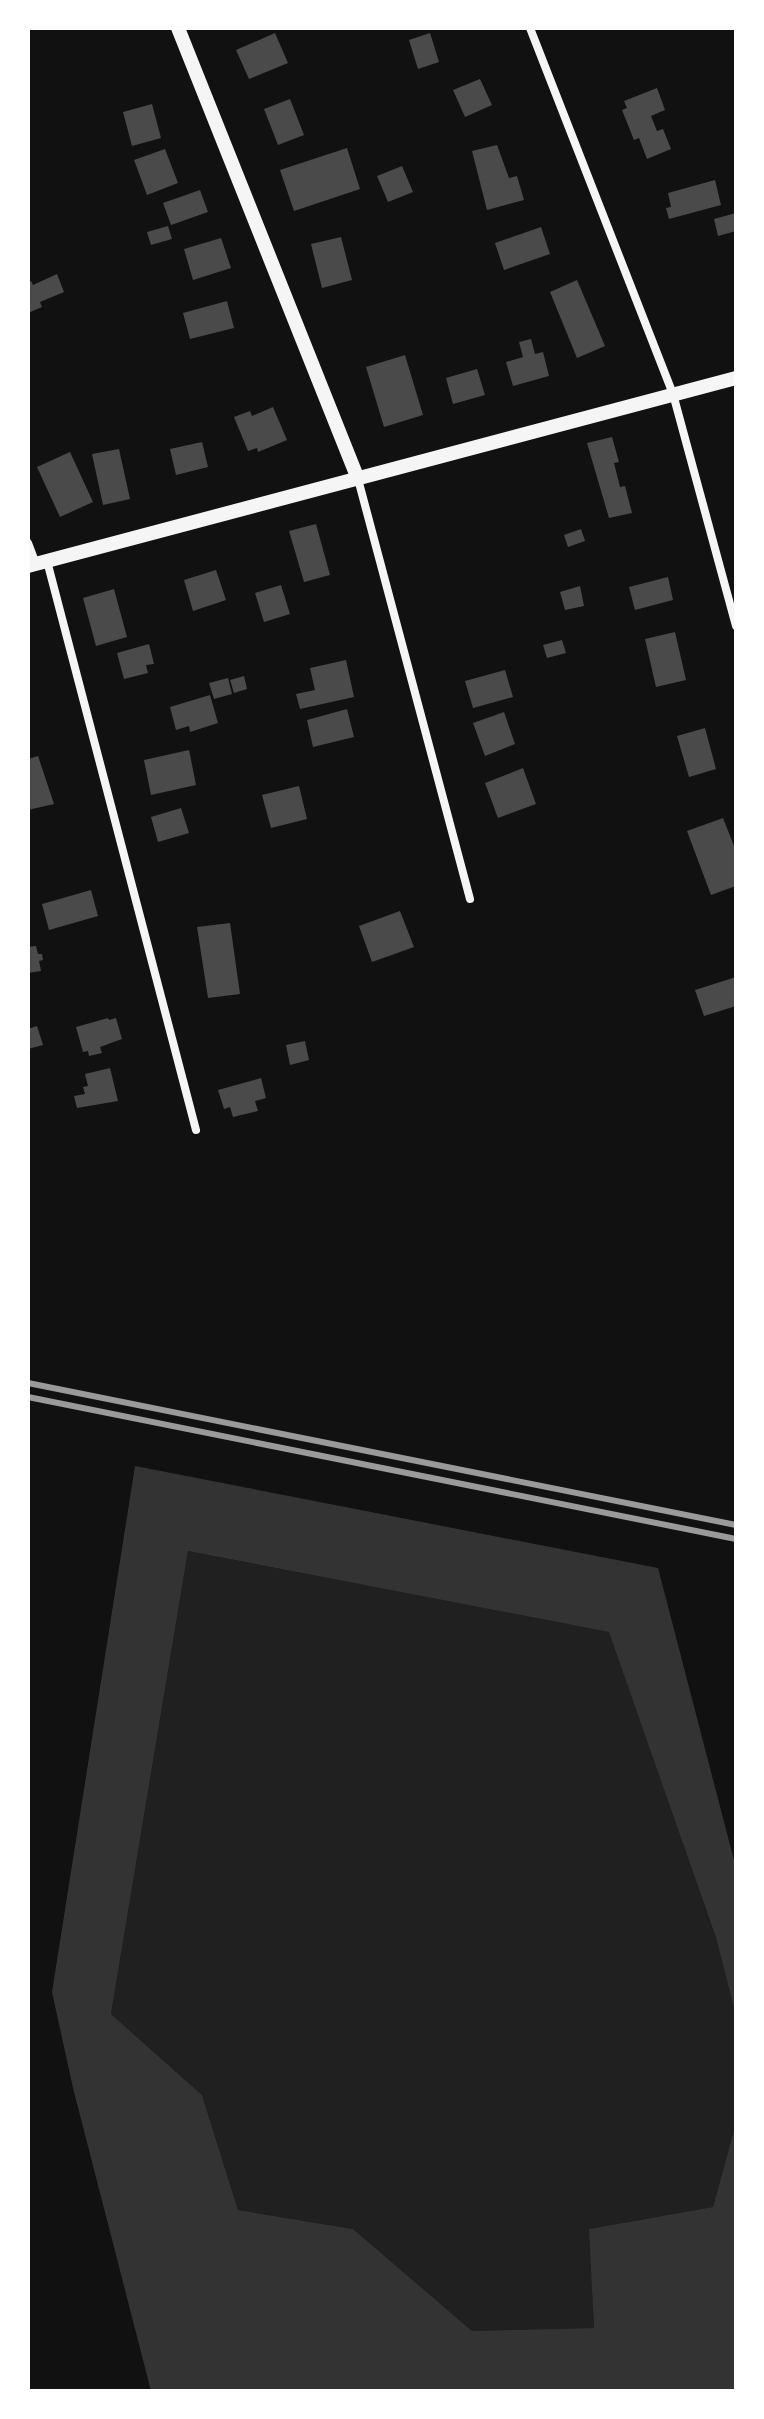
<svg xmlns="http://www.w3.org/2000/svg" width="764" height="2419" font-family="'Fira Sans',sans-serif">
	<rect width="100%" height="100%" fill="#111"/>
	<!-- green -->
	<path fill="#202020" d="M188,1551L610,1632L716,1939L736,2016V2123L713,2207L590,2229L594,2328L472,2331L353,2229L238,2210L202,2095L111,2014Z"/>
	<!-- water -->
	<path fill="#333" d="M135,1466L658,1568L736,1868V2016L716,1938L609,1632L188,1551L111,2014L202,2095L238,2210L353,2229L472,2331L594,2328L589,2229L713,2207L736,2123V2391H151L73,2088L52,1992Z"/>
	<!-- building -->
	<g fill="#4a4a4a">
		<path d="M275,33L288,63L249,79L236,50Z"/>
		<path d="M430,33L439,62L418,69L409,40Z"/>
		<path d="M480,79L492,105L465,117L453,90Z"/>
		<path d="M657,88L665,110L651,116L657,131L663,129L671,149L647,159L639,138L634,140L622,110L627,108L624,101Z"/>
		<path d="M290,99L304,135L278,145L264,109Z"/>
		<path d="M152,104L161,138L132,146L123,112Z"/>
		<path d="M497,145L509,178L517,176L524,200L487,210L472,151Z"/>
		<path d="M347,148L360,189L294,211L280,170Z"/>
		<path d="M165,149L178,183L147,195L134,160Z"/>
		<path d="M402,166L413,192L388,202L377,176Z"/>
		<path d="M715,180L721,205L669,219L666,208L671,207L668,193Z"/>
		<path d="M200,190L208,212L171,225L163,203Z"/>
		<path d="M736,213V231L718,236L714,219Z"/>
		<path d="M168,226L172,239L151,245L147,232Z"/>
		<path d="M541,227L550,254L504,270L495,243Z"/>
		<path d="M341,237L352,280L322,288L311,244Z"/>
		<path d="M221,238L231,268L193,280L184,249Z"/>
		<path d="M57,274L64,292L40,302L42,307L28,313V283L31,281L33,285Z"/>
		<path d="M577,280L605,346L577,358L550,292Z"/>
		<path d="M227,301L234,328L190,339L183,313Z"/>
		<path d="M531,339L535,354L543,352L549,376L513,386L506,362L523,357L519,342Z"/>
		<path d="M405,355L423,415L384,427L366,367Z"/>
		<path d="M477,369L485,395L453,404L446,378Z"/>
		<path d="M273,407L287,440L258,452L257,448L248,451L234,417L250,411L252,416Z"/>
		<path d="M612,437L619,462L614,463L620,487L625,486L632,513L609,518L587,443Z"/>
		<path d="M202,442L208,467L176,475L170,449Z"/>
		<path d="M119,449L130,499L103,505L92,454Z"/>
		<path d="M70,452L93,502L60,517L37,467Z"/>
		<path d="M316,524L330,575L304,582L289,531Z"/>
		<path d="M581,529L585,541L568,547L564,535Z"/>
		<path d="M216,570L226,600L193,611L184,580Z"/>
		<path d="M668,577L673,600L635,610L629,587Z"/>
		<path d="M281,585L290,614L264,622L255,593Z"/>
		<path d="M580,586L584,606L565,610L560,592Z"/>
		<path d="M114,589L127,637L96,646L83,598Z"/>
		<path d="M675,632L686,680L656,687L645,639Z"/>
		<path d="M562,640L566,653L547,658L543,645Z"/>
		<path d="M149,644L154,664L146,665L148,673L124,679L117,653Z"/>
		<path d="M346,660L354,697L300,709L296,694L315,690L310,668Z"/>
		<path d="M505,670L513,697L473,708L465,681Z"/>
		<path d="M244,676L247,689L234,693L230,680Z"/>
		<path d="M228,678L232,694L214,699L209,683Z"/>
		<path d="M210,695L218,723L190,732L189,726L176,730L170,707Z"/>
		<path d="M347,709L354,737L313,747L307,720Z"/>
		<path d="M504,712L515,744L485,756L473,723Z"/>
		<path d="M705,728L716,769L689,777L677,736Z"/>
		<path d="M189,750L196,785L151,795L144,760Z"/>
		<path d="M38,756L54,804L28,810V759Z"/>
		<path d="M523,768L536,804L498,818L485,783Z"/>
		<path d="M299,786L307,819L271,828L262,795Z"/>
		<path d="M181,808L189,833L158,842L151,817Z"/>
		<path d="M723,818L736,851V886L711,895L687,831Z"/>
		<path d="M91,890L98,916L49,930L42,904Z"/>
		<path d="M400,911L414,947L372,962L359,926Z"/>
		<path d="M230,923L240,994L208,998L197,927Z"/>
		<path d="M36,946L38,954H42L43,960L39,961L41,971L28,973V947Z"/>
		<path d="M736,977V1006L704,1016L695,990Z"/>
		<path d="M108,1018L109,1020L116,1018L122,1039L100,1047L102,1053L89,1056L88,1051L83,1052L76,1027Z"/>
		<path d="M37,1026L43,1045L28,1049V1029Z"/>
		<path d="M305,1041L309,1060L290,1065L286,1045Z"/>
		<path d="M110,1068L118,1101L77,1108L74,1096L85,1094L83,1087L88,1086L85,1074Z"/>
		<path d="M261,1078L266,1098L255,1101L258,1111L233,1117L230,1107L224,1109L218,1090Z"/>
	</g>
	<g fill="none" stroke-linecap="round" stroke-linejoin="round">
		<!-- minor -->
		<g stroke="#f5f5f5" stroke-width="8">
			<path d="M530,28L673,394L736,626"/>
			<path d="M358,479L470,899"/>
			<path d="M28,543L36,564"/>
			<path d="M47,561L196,1130"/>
		</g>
		<!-- tertiary -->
		<g stroke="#f5f5f5" stroke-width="14">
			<path d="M178,28L358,479"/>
			<path d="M28,566L736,378"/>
		</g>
		<!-- rail -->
		<g stroke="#9a9a9a" stroke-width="6">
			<path d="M28,1383L736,1525"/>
			<path d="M28,1397L736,1539"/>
		</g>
	</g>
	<!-- border -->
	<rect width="764" height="2419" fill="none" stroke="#ffffff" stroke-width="60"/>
</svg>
